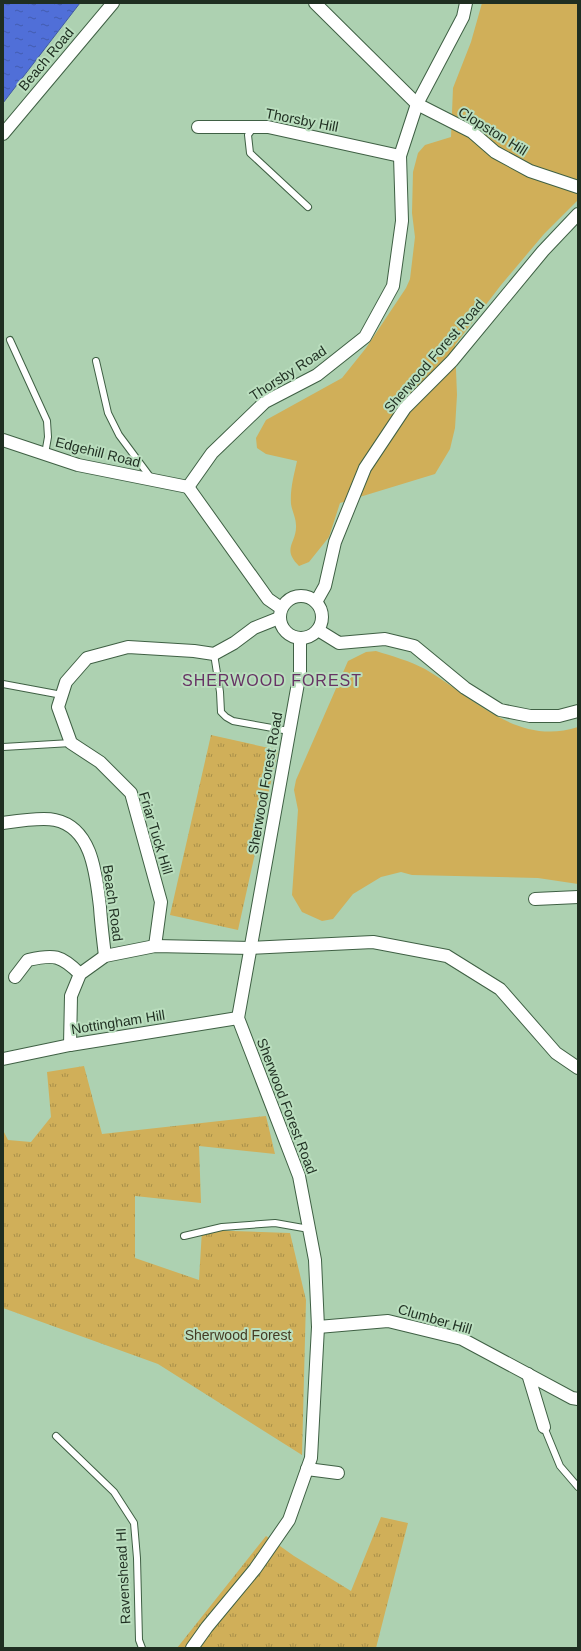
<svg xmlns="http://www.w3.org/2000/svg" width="581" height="1651" font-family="Helvetica,sans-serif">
	<defs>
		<pattern id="park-tufts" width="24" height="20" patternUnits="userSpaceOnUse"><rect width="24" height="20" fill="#d0af59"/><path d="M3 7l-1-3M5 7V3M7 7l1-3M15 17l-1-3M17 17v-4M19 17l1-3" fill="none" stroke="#a88f49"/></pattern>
		<pattern id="water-ripples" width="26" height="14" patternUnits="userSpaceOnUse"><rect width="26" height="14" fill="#506fd8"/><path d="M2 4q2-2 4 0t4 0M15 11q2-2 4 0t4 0" fill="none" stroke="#425caf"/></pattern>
	</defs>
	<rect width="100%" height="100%" fill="#add1b1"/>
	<!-- grass -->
	<g fill="#d0af59">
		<path d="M482,3H578V200L544,234L501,285L455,345L457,395L455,428L450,449L435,474L340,503L329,537L309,562L299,566C281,548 297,543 296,525C296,518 292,511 291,504C290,489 294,475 297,461L266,454L257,448L256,438L266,420L342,378L366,348L406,288L410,279L415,237L412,213L413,172L418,153L425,145L451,137L453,88L471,42Z"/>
		<path d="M376,651C392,656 410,661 425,669C473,697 517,747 578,727V884L538,878L412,875L401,872L381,877L353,894L333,919L322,921L302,912L292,895L298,810L294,790L296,780L348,661L366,652Z"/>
	</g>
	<!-- park -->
	<g fill="url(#park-tufts)">
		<path d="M211,735L278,750L238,930L170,915Z"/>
		<path d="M84,1066L102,1134L266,1116L275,1154L199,1146L201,1203L135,1196V1258L199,1280L202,1230L290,1233L306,1300L302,1455L158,1364L3,1308V1130L8,1140L31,1142L51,1117L47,1072Z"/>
		<path d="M381,1517L408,1523L376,1648H177L266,1536L294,1556L351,1591Z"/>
	</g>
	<!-- water -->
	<path fill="url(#water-ripples)" stroke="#415ca1" d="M3,3H80L3,103Z"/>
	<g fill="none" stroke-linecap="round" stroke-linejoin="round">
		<defs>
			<g id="service">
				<path d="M254,127L248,135L250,153L308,207"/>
				<path d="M10,340L47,421L48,437L45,454"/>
				<path d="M96,361L108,413L119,435L151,478"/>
				<path d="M214,654L220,692L221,712L226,717L233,721L289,731"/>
				<path d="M3,684L62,695"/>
				<path d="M3,747L71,743"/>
				<path d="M184,1236L222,1227L275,1223L309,1229"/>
				<path d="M544,1427L560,1466L578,1487"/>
				<path d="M56,1436L114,1492L134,1523L137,1558L139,1640L142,1648"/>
			</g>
			<g id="minor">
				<path d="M315,3L417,104L472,132L495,152L530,171L578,187"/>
				<path d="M198,127H268L400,156"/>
				<path d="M3,134L113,3"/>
				<path d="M3,440L78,465L188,487"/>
				<path d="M188,487L212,453L265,402L317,375L365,337L393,286L402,221L400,156L417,104L463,17L466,3"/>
				<path d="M188,487L268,599L281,608"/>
				<circle cx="301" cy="617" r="21"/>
				<path d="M316,602L325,586L335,542L365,468L405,408L452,361L543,251L578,214"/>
				<path d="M318,630L339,643L385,639L414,646L465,688L500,710L530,716H559L578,711"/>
				<path d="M3,823C17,821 42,817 55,820C93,828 96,876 100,907C101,923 103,939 105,956"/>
				<path d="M535,899L578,897"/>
				<path d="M155,946L161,902L131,793L100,762L71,743L58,707L66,682L87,658L128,647L194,651L214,654L234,643L254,628L279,618"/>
				<path d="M15,977L28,960C54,954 61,955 80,974"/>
				<path d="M70,1045L71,996L80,974L105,956L155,946L251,948L373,942L447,956L500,989L556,1053L578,1068"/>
				<path d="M3,1059L70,1045L238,1018"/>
				<path d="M318,1327L388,1321L462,1339L572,1398L578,1399"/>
				<path d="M528,1374L544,1427"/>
				<path d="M307,1469L338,1473"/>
				<path d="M192,1648L207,1627L255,1569L289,1520L311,1458L318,1327L315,1260L299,1176L238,1018L300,672V638"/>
			</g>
		</defs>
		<!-- service casing -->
		<use href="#service" stroke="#3f6044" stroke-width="8"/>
		<!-- minor casing -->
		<use href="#minor" stroke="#3f6044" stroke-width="14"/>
		<!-- service -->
		<use href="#service" stroke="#fff" stroke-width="6"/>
		<!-- minor -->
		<use href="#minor" stroke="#fff" stroke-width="12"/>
	</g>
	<g text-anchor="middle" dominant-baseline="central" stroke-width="4" stroke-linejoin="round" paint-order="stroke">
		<!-- street labels -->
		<g font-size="14" fill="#1f2e21" stroke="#badebe">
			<text transform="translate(46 59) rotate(-50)">Beach Road</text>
			<text transform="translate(302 120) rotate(11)">Thorsby Hill</text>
			<text transform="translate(493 131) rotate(32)">Clopston Hill</text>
			<text transform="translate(434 356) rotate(-49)">Sherwood Forest Road</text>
			<text transform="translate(288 373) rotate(-33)">Thorsby Road</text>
			<text transform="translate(98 452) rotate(14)">Edgehill Road</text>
			<text transform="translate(265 783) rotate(-80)">Sherwood Forest Road</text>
			<text transform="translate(156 833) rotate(73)">Friar Tuck Hill</text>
			<text transform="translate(113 903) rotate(82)">Beach Road</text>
			<text transform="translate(118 1022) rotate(-9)">Nottingham Hill</text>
			<text transform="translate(287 1106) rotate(69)">Sherwood Forest Road</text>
			<text transform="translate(435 1319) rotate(16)">Clumber Hill</text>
			<text transform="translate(123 1576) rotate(-93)">Ravenshead HI</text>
		</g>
		<!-- park labels -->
		<g font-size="14" fill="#453b24" stroke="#badebe">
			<text x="238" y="1335">Sherwood Forest</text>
		</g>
		<!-- quarter labels -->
		<g font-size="16" letter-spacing="1" fill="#663364" stroke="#badebe">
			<text x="272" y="680">SHERWOOD FOREST</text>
		</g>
	</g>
	<!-- border -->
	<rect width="581" height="1651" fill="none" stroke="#1f2e21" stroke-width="8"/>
</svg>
